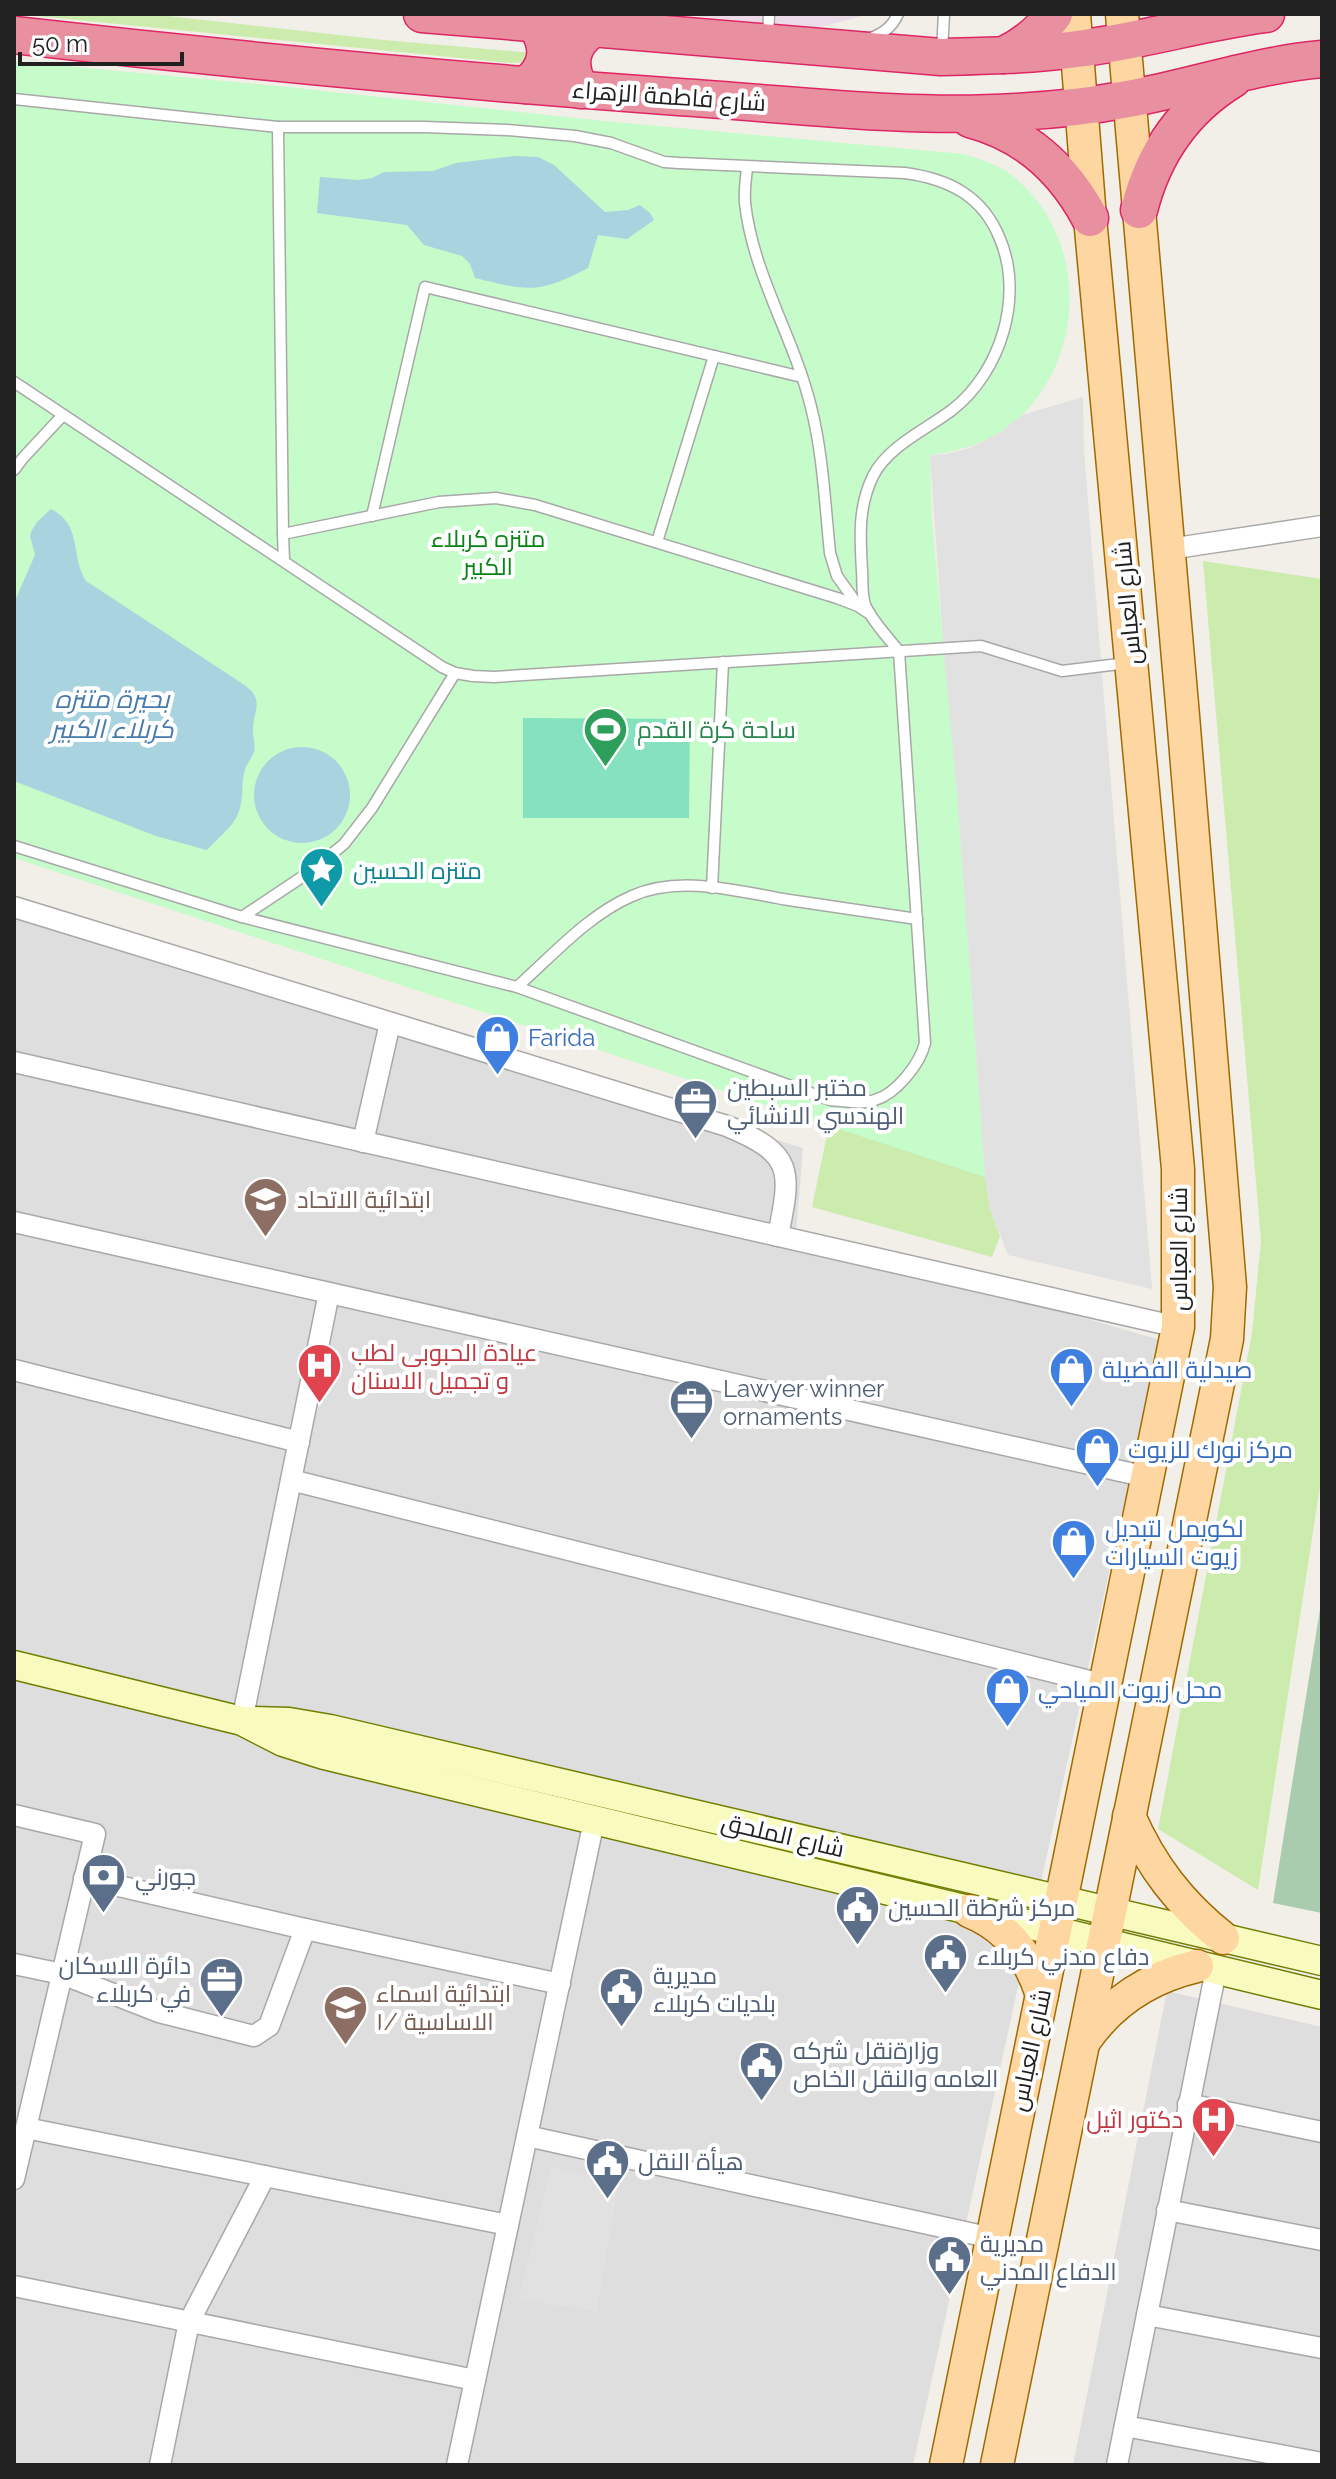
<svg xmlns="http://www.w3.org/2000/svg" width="1336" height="2479" font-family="Raleway,Cairo,sans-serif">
	<rect width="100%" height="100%" fill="#f2eee8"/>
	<!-- residential -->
	<g fill="#dfdede">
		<path d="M14,912L803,1148L796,1234L1160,1340L913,2465H14Z"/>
		<path d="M1167,1991L1322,2027V2465H1073Z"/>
	</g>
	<!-- industrial -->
	<path fill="#ebdae8" d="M675,14H870L816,28Z"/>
	<!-- grass -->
	<g fill="#ccecae">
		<path d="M17,14H149L384,40L533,53L531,62L511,63Z"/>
		<path d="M1203,561L1322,579V1473L1258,1890L1158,1829L1252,1333L1261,1241Z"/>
		<path d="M829,1125L985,1177L990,1209L1000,1236L992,1257L812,1207Z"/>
	</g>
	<!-- cemetery -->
	<path fill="#a9cbae" d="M1322,1597V1913L1273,1903Z"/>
	<!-- park -->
	<path fill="#c6fbca" d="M14,61L278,86L604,121L964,154C979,159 996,164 1009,173C1091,235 1088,363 1010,426C986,444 958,451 930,455L932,521L957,793L985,1177L14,858Z"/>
	<!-- pitch -->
	<path fill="#86e1be" d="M523,718L690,719L689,818H523Z"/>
	<!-- parking -->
	<g fill="#e1e1e1">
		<path d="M1083,397L1084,452L1152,1289L1008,1255L990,1209L985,1177L957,793L944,655L930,455L946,454L970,448L999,433L1022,415Z"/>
		<path d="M551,2167L619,2181L597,2311L519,2300Z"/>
	</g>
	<!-- water -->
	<g fill="#a8d3df">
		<path d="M515,156L538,157L554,165L605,212L628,210L640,205L650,213L654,220L627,239L598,235L588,268C538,294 529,291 475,278L470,264L462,256L424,245L407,225L317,213L320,177L358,180L372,178L384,172L433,171L456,163Z"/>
		<path d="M51,509C83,525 70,556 86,581L243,684C264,699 255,707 253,727C252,736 256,744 254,752C252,758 247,763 245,769C240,785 245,802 236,818C229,830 217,839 207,850L156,836L14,781V603L35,555L30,536L32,530L37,522Z"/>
		<circle cx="302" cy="795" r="48"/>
	</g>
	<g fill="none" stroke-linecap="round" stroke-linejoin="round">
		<defs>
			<g id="lane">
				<path d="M768,37L769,14"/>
				<path d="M871,38C884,33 892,27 898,14"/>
				<path d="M942,51L944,14"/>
				<path d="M14,99L278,127H424L507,130L575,136L611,143L664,162L679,163L905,173C949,179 983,196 1000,239C1024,296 1001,372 952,410C927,429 888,446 873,476C858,507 860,537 862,571C863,582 861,597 866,607C874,623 888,638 899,651L925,1043C920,1064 896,1094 875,1100C861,1105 845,1101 830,1100L517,987L242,917L14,846"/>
				<path d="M278,127L283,534"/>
				<path d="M747,167C746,179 744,191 745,203C753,275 794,337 811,407C823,454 825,505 830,553L837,576L857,604"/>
				<path d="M14,382L442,667L455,673L473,676L494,677L981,646L1062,671L1127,663"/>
				<path d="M14,470L23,458L63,415"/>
				<path d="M372,516L425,287L802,377"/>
				<path d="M657,542L714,356"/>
				<path d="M284,561L283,534L439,502L496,498L535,505L837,598L858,606L870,614"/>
				<path d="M712,888L723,662"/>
				<path d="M242,917L311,871L344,844L372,808L455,673"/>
				<path d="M517,987C553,955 588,915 632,896C680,874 740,892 789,900C832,906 874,913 917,919"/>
			</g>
			<g id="street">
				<path d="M1169,549L1322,526"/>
				<path d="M14,907L727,1126C795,1154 791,1171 778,1236"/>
				<path d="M14,1062L1178,1327"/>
				<path d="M363,1142L390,1023"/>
				<path d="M14,1222L1147,1477"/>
				<path d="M14,1370L299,1442"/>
				<path d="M291,1480L1105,1685"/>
				<path d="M242,1721L329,1293"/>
				<path d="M14,1815L95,1834L14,2179"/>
				<path d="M84,1878L305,1929L560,1984"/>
				<path d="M14,1964L62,1974L159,2012L254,2036L269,2026L305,1929"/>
				<path d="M1188,2104L1322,2132"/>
				<path d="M26,2128L508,2225"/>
				<path d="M527,2136L992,2238"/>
				<path d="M1167,2210L1322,2240"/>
				<path d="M14,2286L475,2380"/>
				<path d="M1147,2315L1322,2348"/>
				<path d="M1125,2426L1322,2463"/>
				<path d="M160,2465L189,2322L265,2176"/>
				<path d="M457,2465L594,1821"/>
				<path d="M1117,2465L1216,1970"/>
			</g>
			<g id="secondary">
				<path d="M14,1665L242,1721L283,1742L324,1755L1322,1995"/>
				<path d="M250,1721L289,1722L330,1729L1322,1961"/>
			</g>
			<g id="primary">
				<path d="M1129,1816C1151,1866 1180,1904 1223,1938"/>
				<path d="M969,1911C1007,1926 1030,1957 1042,1995"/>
				<path d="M1085,2040C1113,2000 1150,1977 1197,1966"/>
				<path d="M946,2465L1178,1327V1169L1090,218L1074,14"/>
				<path d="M997,2465L1227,1339L1230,1287L1183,716L1122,14"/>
			</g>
			<g id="highway">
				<path d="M422,14L941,57C987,56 1032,55 1077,49C1141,41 1203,22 1266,14"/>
				<path d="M14,35C235,60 457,81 679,97C791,104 904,119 1016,112C1053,110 1091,106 1128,99C1193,87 1255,65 1322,59"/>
				<path d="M1004,55C1025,45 1040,33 1054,14"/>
				<path d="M526,85C548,69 551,48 536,25"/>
				<path d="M581,90C567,67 569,46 591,30"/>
				<path d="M970,119C1024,133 1064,169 1090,218"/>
				<path d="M1139,210C1153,154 1184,109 1233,79"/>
			</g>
		</defs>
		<!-- lane casing -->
		<use href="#lane" stroke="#a8a8a8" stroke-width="13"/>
		<!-- street casing -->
		<use href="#street" stroke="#a8a8a8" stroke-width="23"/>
		<!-- secondary casing -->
		<use href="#secondary" stroke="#707e03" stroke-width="31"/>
		<!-- primary casing -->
		<use href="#primary" stroke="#9f6a00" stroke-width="35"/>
		<!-- highway casing -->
		<use href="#highway" stroke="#de2665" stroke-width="39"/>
		<!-- lane -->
		<use href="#lane" stroke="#fff" stroke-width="10"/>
		<!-- street -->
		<use href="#street" stroke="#fff" stroke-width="20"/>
		<!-- secondary -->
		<use href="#secondary" stroke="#f8fbbd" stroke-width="28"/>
		<!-- primary -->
		<use href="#primary" stroke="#fdd6a1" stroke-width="32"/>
		<!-- highway -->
		<use href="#highway" stroke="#e990a0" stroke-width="36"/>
	</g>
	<!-- icons -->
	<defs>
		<symbol id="stadium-pin" viewBox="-11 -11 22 30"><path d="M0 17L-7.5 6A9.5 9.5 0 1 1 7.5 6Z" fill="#2e9e5b" stroke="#fff"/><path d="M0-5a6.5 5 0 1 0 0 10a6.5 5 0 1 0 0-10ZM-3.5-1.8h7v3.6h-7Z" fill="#fff"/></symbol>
		<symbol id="sight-pin" viewBox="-11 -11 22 30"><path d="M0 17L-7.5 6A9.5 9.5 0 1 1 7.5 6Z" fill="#0f9aa8" stroke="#fff"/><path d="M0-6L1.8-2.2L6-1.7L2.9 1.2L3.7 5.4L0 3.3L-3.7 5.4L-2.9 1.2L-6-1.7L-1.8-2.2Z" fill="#fff"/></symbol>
		<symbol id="shop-pin" viewBox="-11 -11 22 30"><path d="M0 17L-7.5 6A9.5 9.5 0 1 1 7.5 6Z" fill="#3f7fe0" stroke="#fff"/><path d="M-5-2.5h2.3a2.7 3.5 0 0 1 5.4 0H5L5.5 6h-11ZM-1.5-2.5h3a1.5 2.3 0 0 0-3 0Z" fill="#fff"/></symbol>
		<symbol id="office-pin" viewBox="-11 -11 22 30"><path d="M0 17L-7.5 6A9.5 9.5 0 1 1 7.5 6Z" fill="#5c6f8a" stroke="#fff"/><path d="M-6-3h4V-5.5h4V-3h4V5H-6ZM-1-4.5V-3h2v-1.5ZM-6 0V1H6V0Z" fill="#fff"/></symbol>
		<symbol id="school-pin" viewBox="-11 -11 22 30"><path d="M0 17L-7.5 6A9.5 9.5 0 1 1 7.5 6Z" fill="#8d6e63" stroke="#fff"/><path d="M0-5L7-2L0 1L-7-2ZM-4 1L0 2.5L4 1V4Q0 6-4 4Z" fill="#fff"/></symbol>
		<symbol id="hospital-pin" viewBox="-11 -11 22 30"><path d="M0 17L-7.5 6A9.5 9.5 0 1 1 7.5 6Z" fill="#e0444e" stroke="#fff"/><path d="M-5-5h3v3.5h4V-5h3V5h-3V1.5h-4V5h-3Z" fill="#fff"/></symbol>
		<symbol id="bank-pin" viewBox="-11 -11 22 30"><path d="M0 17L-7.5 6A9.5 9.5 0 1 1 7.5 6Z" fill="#5c6f8a" stroke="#fff"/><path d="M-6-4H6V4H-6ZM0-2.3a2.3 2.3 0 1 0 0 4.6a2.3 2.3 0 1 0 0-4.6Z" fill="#fff"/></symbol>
		<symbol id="civic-pin" viewBox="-11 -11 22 30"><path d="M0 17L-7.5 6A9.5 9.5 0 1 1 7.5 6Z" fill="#5c6f8a" stroke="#fff"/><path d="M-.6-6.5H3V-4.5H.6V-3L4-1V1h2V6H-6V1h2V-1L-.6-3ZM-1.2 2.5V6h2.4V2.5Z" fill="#fff"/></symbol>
	</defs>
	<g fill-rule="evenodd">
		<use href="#stadium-pin" x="580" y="704" width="51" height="69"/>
		<use href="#sight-pin" x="296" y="844" width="51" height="69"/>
		<use href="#shop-pin" x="472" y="1012" width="51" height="69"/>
		<use href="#office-pin" x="670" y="1076" width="51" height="69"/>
		<use href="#school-pin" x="240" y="1174" width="51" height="69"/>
		<use href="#hospital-pin" x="294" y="1340" width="51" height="69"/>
		<use href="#shop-pin" x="1046" y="1344" width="51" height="69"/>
		<use href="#office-pin" x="666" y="1376" width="51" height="69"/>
		<use href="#shop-pin" x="1072" y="1424" width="51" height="69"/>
		<use href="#shop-pin" x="1048" y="1516" width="51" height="69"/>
		<use href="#shop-pin" x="982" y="1664" width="51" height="69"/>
		<use href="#bank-pin" x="78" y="1850" width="51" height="69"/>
		<use href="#civic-pin" x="832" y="1882" width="51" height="69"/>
		<use href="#civic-pin" x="920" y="1930" width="51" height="69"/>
		<use href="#office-pin" x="196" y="1954" width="51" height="69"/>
		<use href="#civic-pin" x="596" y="1964" width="51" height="69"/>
		<use href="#school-pin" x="320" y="1982" width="51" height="69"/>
		<use href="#civic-pin" x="736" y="2038" width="51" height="69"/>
		<use href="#hospital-pin" x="1188" y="2094" width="51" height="69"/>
		<use href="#civic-pin" x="582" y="2136" width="51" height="69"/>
		<use href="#civic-pin" x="924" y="2232" width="51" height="69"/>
	</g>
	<g text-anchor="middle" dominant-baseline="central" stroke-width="8" stroke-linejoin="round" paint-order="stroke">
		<!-- street labels -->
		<g font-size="24" fill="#212121" stroke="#fff">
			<text transform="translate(669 96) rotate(4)">شارع فاطمة الزهراء</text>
			<text transform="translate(1127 603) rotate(-95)">شارع العباس</text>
			<text transform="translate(1178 1249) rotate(-90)">شارع العباس</text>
			<text transform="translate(783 1835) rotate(13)">شارع الملحق</text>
			<text transform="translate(1030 2050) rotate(-78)">شارع العباس</text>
		</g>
		<!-- park labels -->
		<g font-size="24" fill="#0a8515" stroke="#fff">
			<text x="488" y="538">متنزه كربلاء<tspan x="488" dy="28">الكبير</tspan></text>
		</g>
		<!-- leisure labels -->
		<g font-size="24" fill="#27864d" stroke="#fff" text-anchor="start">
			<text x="637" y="729">ساحة كرة القدم</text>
		</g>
		<!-- culture labels -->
		<g font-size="24" fill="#0d838f" stroke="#fff" text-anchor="start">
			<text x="353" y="870">متنزه الحسين</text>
		</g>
		<!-- shop labels -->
		<g font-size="24" fill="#366cbe" stroke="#fff" text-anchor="start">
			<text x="528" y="1037">Farida</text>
			<text x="1102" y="1369">صيدلية الفضيلة</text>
			<text x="1128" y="1449">مركز نورك للزيوت</text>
			<text x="1105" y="1528">لكويمل لتبديل<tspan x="1105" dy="28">زيوت السيارات</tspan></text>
			<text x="1038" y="1689">محل زيوت المياحي</text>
		</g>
		<!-- service labels -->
		<g font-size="24" fill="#4e5e75" stroke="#fff" text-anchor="start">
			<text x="727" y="1087">مختبر السبطين<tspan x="727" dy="28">الهندسي الانشائي</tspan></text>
			<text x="723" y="1388">Lawyer winner<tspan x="723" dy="28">ornaments</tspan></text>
			<text x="135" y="1876">جورني</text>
			<text x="888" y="1907">مركز شرطة الحسين</text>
			<text x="977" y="1956">دفاع مدني كربلاء</text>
			<text x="191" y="1965" text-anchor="end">دائرة الاسكان<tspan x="191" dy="28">في كربلاء</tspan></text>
			<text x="653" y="1975">مديرية<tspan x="653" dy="28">بلديات كربلاء</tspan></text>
			<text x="793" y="2050">وزارةنقل شركه<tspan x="793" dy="28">العامه والنقل الخاص</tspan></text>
			<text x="638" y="2161">هيأة النقل</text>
			<text x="980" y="2243">مديرية<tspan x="980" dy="28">الدفاع المدني</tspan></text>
		</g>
		<!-- education labels -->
		<g font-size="24" fill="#785e54" stroke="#fff" text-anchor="start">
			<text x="297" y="1199">ابتدائية الاتحاد</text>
			<text x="376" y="1993">ابتدائية اسماء<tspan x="376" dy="28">الاساسية /١</tspan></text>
		</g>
		<!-- health labels -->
		<g font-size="24" fill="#be3a42" stroke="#fff" text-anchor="start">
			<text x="351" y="1352">عيادة الحبوبي لطب<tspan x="351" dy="28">و تجميل الاسنان</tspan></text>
			<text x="1183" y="2119" text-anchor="end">دكتور اثيل</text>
		</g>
		<!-- water labels -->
		<g font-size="26" font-style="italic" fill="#487aac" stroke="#fff">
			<text x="112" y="699">بحيرة متنزه<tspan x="112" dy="30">كربلاء الكبير</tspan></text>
		</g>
	</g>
	<!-- border -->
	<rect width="1336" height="2479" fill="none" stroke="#212121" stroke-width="32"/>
	<!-- scale -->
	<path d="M20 52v12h162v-12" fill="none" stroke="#212121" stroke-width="4"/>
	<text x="32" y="52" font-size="24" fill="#212121" stroke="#ffffff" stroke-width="6" paint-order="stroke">50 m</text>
</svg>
